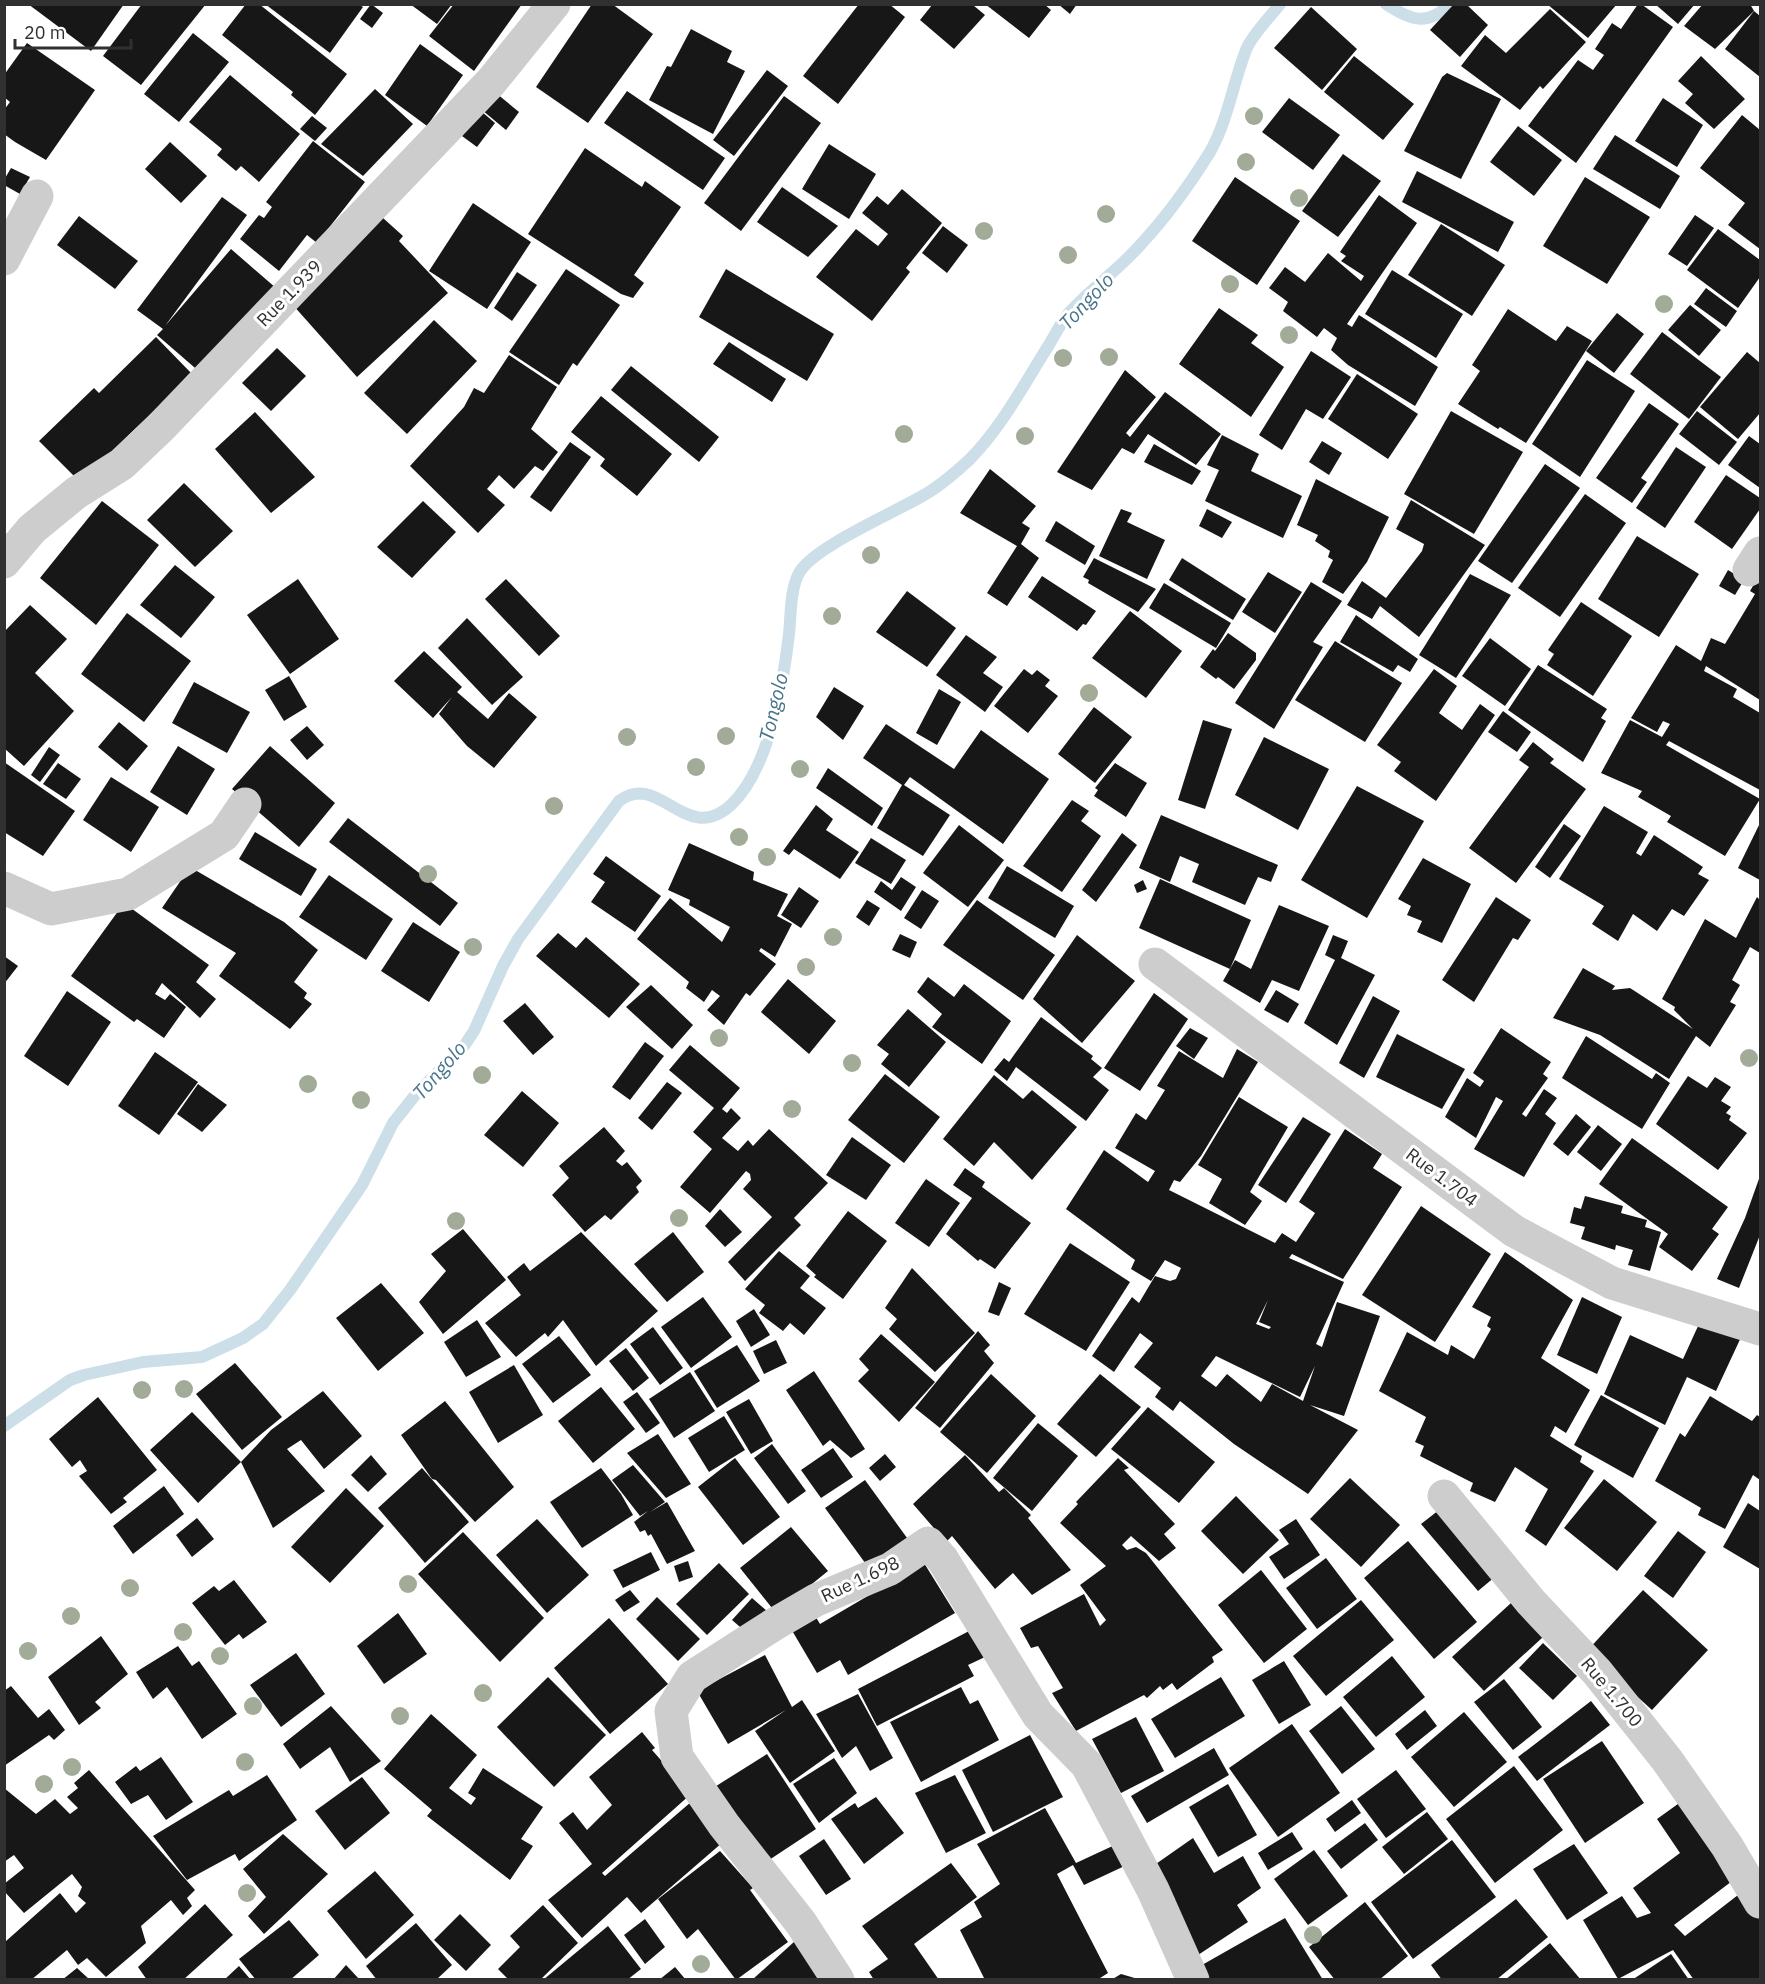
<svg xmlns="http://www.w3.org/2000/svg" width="1765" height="1984" font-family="'IBM Plex Sans',sans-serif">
	<rect width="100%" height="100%" fill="#fff"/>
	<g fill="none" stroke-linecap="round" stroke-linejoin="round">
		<!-- stream -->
		<g stroke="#ccdee7" stroke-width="12">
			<path d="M1386,4C1410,20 1427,27 1450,4"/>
			<path d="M4,1426L70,1380L84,1375L143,1362L202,1357L243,1338L263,1324L290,1290L362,1185L393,1123L416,1094L464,1046L474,1031L503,966L518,939L619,801C660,770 686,848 732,804C769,768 783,685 789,634C791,615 790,590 799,573C813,547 896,512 924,495C940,486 956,472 969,460C1001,428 1023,386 1047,348C1054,337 1060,324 1068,314C1091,288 1120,269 1142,243C1168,215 1190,184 1210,152C1228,120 1233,83 1246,50C1251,36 1270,17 1280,4"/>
		</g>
	</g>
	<!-- building -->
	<g fill="#171717" fill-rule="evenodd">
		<path d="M28,4H124L91,51Z"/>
		<path d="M142,4H206L141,85L103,56Z"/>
		<path d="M246,4H259L347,74L315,115L291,95L293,92L222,35Z"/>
		<path d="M265,4H358L363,7L330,53Z"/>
		<path d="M371,4L383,13L372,28L360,19Z"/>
		<path d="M410,4H452L437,24Z"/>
		<path d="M454,4H522L474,71L429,36Z"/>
		<path d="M592,4H612L653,34L588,123L536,87Z"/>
		<path d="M859,4H889L905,17L838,104L803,76Z"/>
		<path d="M985,4H1044L1051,10L1029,38Z"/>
		<path d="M1058,4H1077L1070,14Z"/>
		<path d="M1454,4H1466L1488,25L1460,57L1430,30Z"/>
		<path d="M1547,4H1617L1588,38Z"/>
		<path d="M1638,4H1641L1673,27L1576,163L1528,126L1578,60L1593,70L1604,55L1595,49L1612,23L1621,29Z"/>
		<path d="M1655,4H1695L1678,24Z"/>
		<path d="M1703,4H1750L1754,11L1715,49L1684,26Z"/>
		<path d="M932,5H973L985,15L954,49L920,20Z"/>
		<path d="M1311,7L1357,49L1322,90L1274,48Z"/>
		<path d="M1550,9L1586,42L1543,89L1540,86L1520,110L1461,66L1485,35L1506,53Z"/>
		<path d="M1754,11L1760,16V77L1725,49Z"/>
		<path d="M691,29L732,51L727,62L745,71L713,134L649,100L667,66L671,67Z"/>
		<path d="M193,33L229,62L179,122L144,94Z"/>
		<path d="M27,43L95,90L46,160L15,142L4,134V110L10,102L4,97V75Z"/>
		<path d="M420,44L463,75L427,126L385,95Z"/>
		<path d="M1354,56L1414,104L1383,140L1324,92Z"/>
		<path d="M1701,56L1745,99L1714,129L1685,103L1693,94L1678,81Z"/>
		<path d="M767,70L788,86L734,156L713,140Z"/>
		<path d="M1447,73L1501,99L1461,179L1404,151L1442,77Z"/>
		<path d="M230,75L300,134L259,182L241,166L236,171L217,155L222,149L189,122Z"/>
		<path d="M375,89L413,124L363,176L321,144Z"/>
		<path d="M627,91L725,158L703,190L604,123Z"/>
		<path d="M496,93L519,112L506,130L482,110Z"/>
		<path d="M784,96L821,123L741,231L704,203Z"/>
		<path d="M1289,98L1340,135L1313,170L1262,132Z"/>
		<path d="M1663,98L1703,125L1677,167L1635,141Z"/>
		<path d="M481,111L495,123L477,147L462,136Z"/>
		<path d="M1742,115L1760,130V249L1728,225L1745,203L1700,168Z"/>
		<path d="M312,116L327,128L315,141L300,129Z"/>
		<path d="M1518,126L1562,160L1534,196L1490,162Z"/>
		<path d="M1615,135L1680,176L1660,209L1593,169Z"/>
		<path d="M313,141L365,182L317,243L307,235L279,271L240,239L259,215L264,218L272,207L266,202Z"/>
		<path d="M170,142L207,176L181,203L145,169Z"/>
		<path d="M829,144L876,174L849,219L802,189Z"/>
		<path d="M585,148L642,187L645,181L681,207L634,275L644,283L633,298L621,294L528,234Z"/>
		<path d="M1343,154L1381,181L1338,237L1302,211Z"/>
		<path d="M11,168L30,177L20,194L4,185V180Z"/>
		<path d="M1417,171L1514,222L1498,252L1402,202Z"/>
		<path d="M1235,177L1300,221L1257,285L1192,241Z"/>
		<path d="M1585,177L1650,217L1607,284L1543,246Z"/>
		<path d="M782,187L838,226L808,257L757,222Z"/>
		<path d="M902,189L942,223L906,268L910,272L872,321L816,277L856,229L878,246L888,234L862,213L877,196L888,205Z"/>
		<path d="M1379,195L1417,223L1347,324L1352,327L1359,315L1438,367L1415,406L1348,365L1331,350L1337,338L1324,328L1317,337L1283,311L1288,302L1269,288L1285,267L1305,282L1328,253L1361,281L1364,276L1341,261L1346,256L1340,252Z"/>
		<path d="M222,197L247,215L165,326L231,249L276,288L202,374L157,335L163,329L137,310Z"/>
		<path d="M473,203L531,242L487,309L429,271Z"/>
		<path d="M1695,215L1714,228L1687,266L1668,254Z"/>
		<path d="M79,216L138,261L115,289L57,245Z"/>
		<path d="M383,218L403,236L399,241L448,293L357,377L292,304Z"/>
		<path d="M1441,224L1505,265L1472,316L1408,275Z"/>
		<path d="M943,226L968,245L947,273L922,253Z"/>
		<path d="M1718,229L1760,260V277L1738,308L1687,270Z"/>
		<path d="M566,269L620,305L577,366L573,363L559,385L509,352Z"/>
		<path d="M726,269L834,334L807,381L699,317Z"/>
		<path d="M1392,270L1463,314L1436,358L1365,314Z"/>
		<path d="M517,272L537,285L512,321L494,308Z"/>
		<path d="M1706,288L1737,311L1726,327L1694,304Z"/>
		<path d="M1690,305L1721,330L1699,356L1668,330Z"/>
		<path d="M1219,308L1258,335L1251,343L1284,367L1251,417L1179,364Z"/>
		<path d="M1508,309L1556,341L1567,326L1592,341L1526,443L1500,427L1498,429L1458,404L1480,371L1472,365Z"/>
		<path d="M1617,313L1644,334L1614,373L1586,351Z"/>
		<path d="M434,320L477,361L407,434L364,393Z"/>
		<path d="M1662,332L1721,377L1689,419L1630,374Z"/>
		<path d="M156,337L192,374L80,482L39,441L94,388L99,393Z"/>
		<path d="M729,342L786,379L772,402L713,364Z"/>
		<path d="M277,348L306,376L271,411L242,383Z"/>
		<path d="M1311,351L1351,377L1323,419L1306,409L1282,450L1259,435Z"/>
		<path d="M1747,352L1760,363V413L1738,439L1700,407Z"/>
		<path d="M509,355L557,387L531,429L558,452L543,471L535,466L514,489L499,475L487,489L505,505L478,533L410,466L464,407L474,388L484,393Z"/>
		<path d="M1587,360L1635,391L1580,477L1532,444Z"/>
		<path d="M631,366L719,437L699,462L611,390Z"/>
		<path d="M1125,370L1156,397L1126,433L1130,437L1165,392L1221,434L1196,465L1148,434L1134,454L1122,448L1092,490L1057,472Z"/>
		<path d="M1357,374L1418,414L1388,459L1328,419Z"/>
		<path d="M601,396L672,454L637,496L600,466L605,459L571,432Z"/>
		<path d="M1649,403L1679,424L1641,478L1647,482L1632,503L1596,478Z"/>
		<path d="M1451,411L1523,452L1474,534L1404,494Z"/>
		<path d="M1697,411L1737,442L1719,465L1679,434Z"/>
		<path d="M255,412L315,477L271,513L215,449Z"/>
		<path d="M1222,435L1259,454L1251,471L1302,496L1283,538L1205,501L1219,470L1207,465Z"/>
		<path d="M1749,436L1760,444V488L1728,465Z"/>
		<path d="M1322,441L1342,453L1329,475L1309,462Z"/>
		<path d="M570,442L591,457L551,512L530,497Z"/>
		<path d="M1154,444L1201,471L1192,485L1144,462Z"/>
		<path d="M1676,447L1706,467L1665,528L1636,508Z"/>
		<path d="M1545,464L1580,488L1512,583L1478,561Z"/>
		<path d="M990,469L1036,506L1022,523L1030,528L1021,544L1039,558L1007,606L987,593L1017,546L960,513Z"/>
		<path d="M1726,475L1760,498V509L1732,549L1694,522Z"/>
		<path d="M1316,479L1389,517L1367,562L1343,594L1322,582L1333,560L1328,557L1330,551L1315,541L1318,535L1297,525Z"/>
		<path d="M184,483L233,531L195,567L147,520Z"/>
		<path d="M1585,494L1626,523L1560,617L1518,588Z"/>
		<path d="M1411,500L1485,545L1419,637L1380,606L1372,619L1347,605L1362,581L1386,598L1422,551L1424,544L1396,529Z"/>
		<path d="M102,501L159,545L96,625L40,578Z"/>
		<path d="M423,501L456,532L412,578L377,547Z"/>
		<path d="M1121,509L1132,513L1127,522L1165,540L1147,579L1099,556Z"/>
		<path d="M1207,509L1232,522L1222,538L1199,526Z"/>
		<path d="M1056,521L1095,546L1085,565L1045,541Z"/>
		<path d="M1637,536L1699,574L1659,637L1598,599Z"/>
		<path d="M1094,558L1156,589L1138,612L1088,583L1089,580L1083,577Z"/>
		<path d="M1182,558L1246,599L1233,620L1169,580Z"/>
		<path d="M175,565L215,597L181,638L140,605Z"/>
		<path d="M1728,570L1744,580L1735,595L1719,586Z"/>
		<path d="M1268,572L1302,592L1275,633L1242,612Z"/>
		<path d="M1470,574L1511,595L1456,678L1419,655Z"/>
		<path d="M1760,574V700L1706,666L1704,671L1737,689L1733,697L1760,713V790L1669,741L1666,745L1760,799L1725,856L1667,822L1671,816L1638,797L1642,791L1601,773L1630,720L1662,737L1670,724L1663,721L1657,732L1631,718L1676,645L1701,661L1711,638L1725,644L1755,594L1750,591Z"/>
		<path d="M1042,576L1096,611L1086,625L1083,624L1077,631L1028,597Z"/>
		<path d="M298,579L339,639L290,674L247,615Z"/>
		<path d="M506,579L560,636L539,656L485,599Z"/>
		<path d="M1311,582L1342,601L1313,642L1323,647L1274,729L1235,703Z"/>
		<path d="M1164,583L1231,623L1216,648L1149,608Z"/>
		<path d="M907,591L956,628L927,667L876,632Z"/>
		<path d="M1581,602L1632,636L1593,696L1547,665L1554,654L1548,650Z"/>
		<path d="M30,605L67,639L35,673L74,711L24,766L4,748V632Z"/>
		<path d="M1130,611L1182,651L1146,698L1092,658Z"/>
		<path d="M127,613L191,661L144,722L81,674Z"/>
		<path d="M1356,615L1418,659L1410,672L1398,665L1393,672L1340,642Z"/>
		<path d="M467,618L523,677L492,705L438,648Z"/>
		<path d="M1228,633L1256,653V660L1234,689L1218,677L1216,679L1200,667L1213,649L1215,651Z"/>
		<path d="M966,635L997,657L983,673L1003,687L985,712L936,675Z"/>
		<path d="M1490,638L1531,669L1505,706L1462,676Z"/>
		<path d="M1335,641L1402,683L1365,742L1295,700Z"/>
		<path d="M424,651L462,687L457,692L488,719L509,693L537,717L494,768L467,746L439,714L452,697L433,718L394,681Z"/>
		<path d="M1538,665L1607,709L1601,718L1606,721L1583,762L1508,710Z"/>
		<path d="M1024,669L1032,675L1037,670L1050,680L1045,686L1058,696L1028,733L994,706Z"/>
		<path d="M1434,669L1457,686L1439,713L1462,730L1480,704L1495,715L1436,801L1394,771L1401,762L1377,745Z"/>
		<path d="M289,676L307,707L284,721L265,690Z"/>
		<path d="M194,682L250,712L227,753L172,723Z"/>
		<path d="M834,687L864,706L843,740L816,717Z"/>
		<path d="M939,689L961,702L937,745L916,733Z"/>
		<path d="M1094,707L1132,737L1095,783L1058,754Z"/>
		<path d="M1503,711L1531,732L1517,752L1488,732Z"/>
		<path d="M1203,720L1232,729L1205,809L1178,800Z"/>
		<path d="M119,722L148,746L127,771L98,747Z"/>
		<path d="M886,724L954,769L981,730L1049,779L1003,844L910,777L904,785L950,815L923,856L877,828L902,785L863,758Z"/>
		<path d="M307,726L324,745L307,760L290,740Z"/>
		<path d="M1264,737L1329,769L1298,830L1235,795Z"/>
		<path d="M1533,742L1554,759L1550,763L1586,789L1516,883L1469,848L1529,767L1519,760Z"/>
		<path d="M178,746L215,769L187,815L150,792Z"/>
		<path d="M270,746L335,803L299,847L232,789Z"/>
		<path d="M49,747L60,755L40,782L31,775Z"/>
		<path d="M4,762L75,811L43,856L4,832Z"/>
		<path d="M58,763L81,779L66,799L43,784Z"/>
		<path d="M1115,763L1147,783L1126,817L1094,796L1098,790L1095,788Z"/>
		<path d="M828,768L883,808L872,826L816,788Z"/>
		<path d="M111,777L159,807L131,852L83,820Z"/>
		<path d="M1357,786L1424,821L1367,918L1301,880Z"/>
		<path d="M1072,800L1089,811L1081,821L1101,836L1062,892L1023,866Z"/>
		<path d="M816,805L833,819L826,830L859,852L840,879L794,849L789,855L783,851Z"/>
		<path d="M1604,806L1648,832L1636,853L1641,856L1654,835L1703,867L1698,874L1709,880L1684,916L1672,909L1657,931L1633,914L1618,941L1592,924L1604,906L1559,879Z"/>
		<path d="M1161,815L1278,865L1271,882L1258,877L1245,905L1192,882L1199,864L1180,856L1170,882L1139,868Z"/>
		<path d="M348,818L458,903L440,926L329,842Z"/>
		<path d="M1760,823V880L1738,868Z"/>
		<path d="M1564,824L1581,836L1550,878L1535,867Z"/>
		<path d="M959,825L1004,860L968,907L923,873Z"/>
		<path d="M255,832L317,869L301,896L239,859Z"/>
		<path d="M1122,833L1137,845L1096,902L1082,890Z"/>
		<path d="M871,838L906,860L891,884L855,863Z"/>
		<path d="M689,843L754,872L753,880L788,894L777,916L792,924L775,957L761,948L759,951L776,964L750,996L746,993L724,1025L707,1010L720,996L712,990L704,1002L686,988L689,982L637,939L670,898L722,942L730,927L689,905L690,900L668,890Z"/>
		<path d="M606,856L661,896L635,932L591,902L605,882L593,874Z"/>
		<path d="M1423,858L1471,884L1442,943L1417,932L1422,921L1407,915L1411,906L1398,899Z"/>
		<path d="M1007,866L1074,906L1055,938L988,898Z"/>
		<path d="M190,867L284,922L318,950L294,982L307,993L304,998L312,1004L290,1029L219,976L236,953L162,908Z"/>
		<path d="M329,875L393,919L366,960L299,917Z"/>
		<path d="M901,877L916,887L901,911L874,892L881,881L892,890Z"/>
		<path d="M1160,879L1251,920L1230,969L1139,928Z"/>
		<path d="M1143,880L1147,889L1137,893L1134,885Z"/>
		<path d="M799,887L819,901L801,928L781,915Z"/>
		<path d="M922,890L939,901L921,929L904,918Z"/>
		<path d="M1496,897L1531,920L1518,940L1513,938L1474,1002L1442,980Z"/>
		<path d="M1757,897L1760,900V953L1750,947L1732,980L1740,985L1730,1002L1736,1005L1710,1047L1696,1036L1669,1079L1600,1035L1553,1018L1583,968L1615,986L1612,990L1630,988L1693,1029L1674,1010L1675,1007L1662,999L1705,919L1736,938Z"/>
		<path d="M867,900L880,908L869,926L856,917Z"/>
		<path d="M977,900L1055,955L1023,1000L943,945Z"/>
		<path d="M124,903L209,965L196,982L216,999L200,1018L162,983L155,994L165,1000L170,994L186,1007L164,1038L137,1019L134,1022L71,976Z"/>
		<path d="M1279,905L1329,926L1299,991L1272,980L1260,1003L1223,981L1235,960L1251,969Z"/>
		<path d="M413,922L460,952L429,1002L381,971Z"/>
		<path d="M558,933L576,948L586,937L640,984L609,1018L536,956Z"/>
		<path d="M900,934L917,942L910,958L892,950Z"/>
		<path d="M1077,935L1135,981L1082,1043L1033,999Z"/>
		<path d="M1333,935L1348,941L1341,958L1375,975L1337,1045L1304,1023L1335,960L1325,955Z"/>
		<path d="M4,956L18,966L4,984Z"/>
		<path d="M928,977L954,997L964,984L1011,1021L982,1064L932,1027L942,1014L917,992Z"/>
		<path d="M788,979L836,1021L809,1054L761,1012Z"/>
		<path d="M651,985L693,1025L672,1049L626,1007Z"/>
		<path d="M1276,990L1299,1004L1288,1023L1264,1010Z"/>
		<path d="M67,991L111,1022L68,1086L24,1056Z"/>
		<path d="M1154,993L1188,1019L1140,1091L1104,1068Z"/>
		<path d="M1373,996L1400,1011L1364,1078L1339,1063Z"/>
		<path d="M525,1003L554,1037L533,1055L503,1021Z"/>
		<path d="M908,1009L946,1042L909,1087L881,1064L889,1054L877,1045Z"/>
		<path d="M1041,1017L1093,1056L1091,1059L1102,1068L1093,1077L1109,1090L1086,1121L1016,1067L1007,1081L994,1070L1004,1058L1009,1062Z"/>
		<path d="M1190,1028L1208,1038L1194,1059L1176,1046Z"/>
		<path d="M1501,1028L1551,1062L1543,1074L1548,1078L1522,1114L1526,1117L1544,1089L1557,1098L1545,1114L1556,1123L1524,1177L1474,1149L1503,1101L1496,1097L1476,1138L1445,1117L1467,1078L1480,1087L1484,1081L1473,1073Z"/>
		<path d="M1397,1034L1465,1069L1442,1109L1376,1077Z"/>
		<path d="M1586,1036L1652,1079L1656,1073L1670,1083L1642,1129L1562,1078Z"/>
		<path d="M645,1042L664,1056L630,1100L612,1087Z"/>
		<path d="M690,1045L740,1088L722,1109L727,1113L731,1108L741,1118L722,1138L738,1151L748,1140L753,1146L769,1129L828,1183L794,1218L801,1225L745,1281L728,1262L772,1217L743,1189L751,1180L750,1174L746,1171L710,1213L680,1187L712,1149L693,1132L714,1108L669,1070Z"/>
		<path d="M1237,1049L1258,1062L1201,1156L1180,1182L1174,1180L1169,1190L1275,1243L1282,1233L1296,1242L1315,1213L1299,1202L1345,1129L1382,1154L1373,1168L1402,1187L1343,1279L1292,1254L1289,1258L1344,1282L1316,1344L1322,1347L1337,1302L1380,1316L1344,1416L1310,1405L1358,1430L1308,1494L1234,1444L1180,1401L1173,1411L1155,1397L1161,1388L1134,1367L1153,1343L1140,1333L1114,1372L1092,1356L1132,1297L1139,1303L1155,1276L1170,1281L1176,1279L1181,1268L1165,1260L1151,1281L1131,1269L1135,1260L1066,1209L1104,1150L1148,1182L1155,1171L1115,1148L1136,1113L1146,1120L1165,1090L1157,1086L1179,1051L1223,1078ZM1268,1300L1259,1322L1271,1327L1269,1329L1256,1324ZM1216,1356L1300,1397L1315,1366L1303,1401L1272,1384L1261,1402L1227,1374L1216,1387L1201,1376Z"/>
		<path d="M155,1052L198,1082L159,1135L118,1106Z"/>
		<path d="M885,1074L940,1117L904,1163L848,1120Z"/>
		<path d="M994,1075L1023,1099L1032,1090L1077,1127L1032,1180L994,1142L974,1166L943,1139Z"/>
		<path d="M1688,1076L1707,1088L1715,1077L1731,1087L1721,1101L1731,1107L1726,1113L1731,1116L1729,1120L1747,1133L1718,1170L1656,1124Z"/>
		<path d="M667,1082L682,1093L652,1130L638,1118Z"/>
		<path d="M198,1084L227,1105L202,1132L177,1114Z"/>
		<path d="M522,1091L559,1123L523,1167L484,1135Z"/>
		<path d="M1239,1097L1288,1127L1250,1192L1262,1201L1245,1225L1209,1203L1222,1179L1198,1165Z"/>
		<path d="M1576,1114L1591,1127L1568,1156L1553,1144Z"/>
		<path d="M1303,1117L1331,1134L1286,1203L1258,1185Z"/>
		<path d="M1598,1125L1622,1144L1601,1171L1577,1152Z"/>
		<path d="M604,1127L625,1151L616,1161L622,1166L627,1162L642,1181L636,1187L639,1192L611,1220L605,1215L585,1232L552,1195L569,1178L559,1166Z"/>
		<path d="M852,1137L891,1165L866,1200L826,1175Z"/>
		<path d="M1632,1138L1728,1207L1712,1229L1719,1234L1692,1271L1659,1247L1668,1234L1599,1184Z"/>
		<path d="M965,1168L985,1182L982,1187L1031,1223L995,1269L980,1259L978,1261L946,1234L972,1198L953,1185Z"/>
		<path d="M1760,1176V1235L1739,1288L1717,1279L1745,1218Z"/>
		<path d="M926,1179L960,1203L929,1247L895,1223Z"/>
		<path d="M1585,1196L1623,1206L1621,1213L1647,1220L1645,1227L1661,1232L1650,1271L1628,1265L1633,1250L1616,1245L1615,1250L1581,1239L1585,1227L1570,1223L1574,1207L1581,1209Z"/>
		<path d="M1421,1206L1491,1254L1435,1342L1362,1295Z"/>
		<path d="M720,1209L742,1232L725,1247L705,1226Z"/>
		<path d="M848,1211L887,1241L843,1299L814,1277L816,1275L806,1266Z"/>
		<path d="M463,1229L506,1280L443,1334L419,1302L446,1271L431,1254Z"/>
		<path d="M581,1232L658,1311L596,1366L563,1320L548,1337L545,1333L516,1357L485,1323L521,1295L507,1277L524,1263L530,1271Z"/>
		<path d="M673,1232L704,1272L667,1302L634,1264Z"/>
		<path d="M1070,1243L1130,1282L1086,1351L1024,1314Z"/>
		<path d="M779,1251L810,1276L800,1288L826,1308L804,1335L790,1323L783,1331L759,1313L765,1305L745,1289Z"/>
		<path d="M1505,1252L1573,1300L1541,1358L1590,1390L1566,1433L1555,1426L1550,1436L1582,1456L1580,1462L1594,1471L1546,1546L1525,1531L1548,1489L1515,1467L1495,1502L1470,1491L1473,1483L1420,1456L1424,1446L1415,1442L1426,1417L1379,1391L1407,1332L1448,1355L1451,1345L1474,1359L1491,1329L1487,1326L1491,1317L1472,1307Z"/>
		<path d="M912,1268L975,1333L935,1372L889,1329L897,1319L885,1308Z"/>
		<path d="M999,1282L1011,1288L999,1316L988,1312Z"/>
		<path d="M381,1283L424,1333L378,1371L336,1318Z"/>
		<path d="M703,1297L732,1337L691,1368L661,1327Z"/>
		<path d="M1582,1297L1622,1317L1597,1374L1557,1355Z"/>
		<path d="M754,1309L770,1335L751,1347L736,1321Z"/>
		<path d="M1704,1313L1743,1333L1716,1391L1687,1377L1665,1425L1604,1394L1630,1335L1683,1359Z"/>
		<path d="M477,1320L501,1357L466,1377L444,1342Z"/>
		<path d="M653,1327L683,1368L660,1385L630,1344Z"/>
		<path d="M978,1331L990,1345L984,1351L994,1363L940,1428L915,1408Z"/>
		<path d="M881,1334L935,1382L899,1422L858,1381L869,1370L859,1359Z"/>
		<path d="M559,1336L591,1375L553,1403L522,1364Z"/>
		<path d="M776,1340L787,1363L764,1374L753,1351Z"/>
		<path d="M737,1345L760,1381L717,1408L694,1371Z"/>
		<path d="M626,1348L649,1378L633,1391L609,1361Z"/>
		<path d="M235,1363L282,1417L242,1450L196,1394Z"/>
		<path d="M514,1365L543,1415L498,1443L469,1392Z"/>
		<path d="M814,1371L865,1449L851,1458L830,1440L823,1446L786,1390Z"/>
		<path d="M690,1372L715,1411L674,1438L649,1399Z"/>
		<path d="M991,1374L1036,1416L987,1473L940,1432Z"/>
		<path d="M1100,1374L1141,1407L1096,1457L1057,1424Z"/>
		<path d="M601,1387L635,1429L593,1463L558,1421Z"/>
		<path d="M323,1391L362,1436L324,1469L301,1440L287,1449L325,1491L273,1528L241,1462L198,1503L150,1450L192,1412L241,1462L271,1430Z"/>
		<path d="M637,1392L660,1423L646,1433L623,1402Z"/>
		<path d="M1601,1395L1659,1428L1633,1478L1574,1445Z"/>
		<path d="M1710,1396L1752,1421L1757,1415L1760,1417V1480L1753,1475L1725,1529L1698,1515L1701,1508L1655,1481L1680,1433L1685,1437Z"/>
		<path d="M98,1397L157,1470L123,1498L127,1502L111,1514L79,1476L87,1471L80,1460L72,1467L49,1439Z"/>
		<path d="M749,1399L773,1441L751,1454L726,1412Z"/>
		<path d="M445,1401L514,1487L475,1522L436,1480L432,1479L401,1435Z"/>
		<path d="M1148,1407L1215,1462L1179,1503L1111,1449Z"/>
		<path d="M724,1416L745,1450L709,1472L688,1438Z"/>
		<path d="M1038,1423L1078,1456L1032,1511L993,1478Z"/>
		<path d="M658,1434L691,1484L666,1498L627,1453Z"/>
		<path d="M772,1444L806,1491L788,1504L754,1458Z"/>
		<path d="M833,1448L853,1477L821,1498L801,1470Z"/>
		<path d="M885,1454L896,1467L880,1481L869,1468Z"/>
		<path d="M371,1455L387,1474L368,1492L351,1475Z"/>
		<path d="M965,1455L999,1492L1004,1488L1031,1515L1028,1518L1071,1570L1032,1595L1013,1573L995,1589L952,1536L946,1542L913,1504Z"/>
		<path d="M735,1458L780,1517L743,1545L698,1487Z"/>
		<path d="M1118,1458L1129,1468L1124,1470L1175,1524L1164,1534L1176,1548L1159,1561L1131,1536L1122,1545L1127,1550L1136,1547L1146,1553L1223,1650L1212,1657L1214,1662L1177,1690L1172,1683L1163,1690L1160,1686L1147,1698L1144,1695L1076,1731L1052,1693L1063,1688L1038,1646L1031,1648L1020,1628L1084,1594L1100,1626L1106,1620L1080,1585L1106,1566L1060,1523L1078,1504L1076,1502Z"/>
		<path d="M633,1465L665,1502L650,1512L667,1502L695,1551L667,1564L651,1534L648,1536L645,1530L640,1532L634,1522L648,1511L640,1516L612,1480Z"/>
		<path d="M422,1468L469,1522L425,1563L378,1508Z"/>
		<path d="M601,1468L621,1494L633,1515L582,1548L550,1502Z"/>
		<path d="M1350,1478L1400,1525L1361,1567L1310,1519Z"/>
		<path d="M1604,1479L1657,1522L1617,1571L1564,1528Z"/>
		<path d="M865,1480L910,1542L871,1571L825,1508Z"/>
		<path d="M164,1486L184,1514L133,1554L113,1526Z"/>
		<path d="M346,1488L384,1526L330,1583L291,1547Z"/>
		<path d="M1236,1496L1279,1540L1243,1574L1201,1531Z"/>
		<path d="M1748,1503L1760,1511V1569L1723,1547Z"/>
		<path d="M1439,1510L1496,1576L1478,1591L1421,1524Z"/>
		<path d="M197,1518L214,1539L192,1557L176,1535Z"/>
		<path d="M537,1519L589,1575L547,1613L496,1555Z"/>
		<path d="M1296,1519L1320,1555L1284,1579L1269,1557L1289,1544L1279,1530Z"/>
		<path d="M791,1527L828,1571L776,1613L740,1568Z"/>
		<path d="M1678,1531L1706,1552L1673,1598L1644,1576Z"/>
		<path d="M463,1532L544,1618L500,1662L418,1574Z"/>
		<path d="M1408,1541L1477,1622L1434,1659L1364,1578Z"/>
		<path d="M651,1552L660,1570L623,1588L613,1570Z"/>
		<path d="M1326,1558L1357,1599L1317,1629L1286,1588Z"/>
		<path d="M688,1561L693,1577L679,1582L674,1566Z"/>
		<path d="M719,1563L749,1594L707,1635L676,1604Z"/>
		<path d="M924,1563L955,1613L848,1675L840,1660L817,1673L787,1622L811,1609L820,1624Z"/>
		<path d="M1261,1570L1307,1629L1264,1663L1218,1605Z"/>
		<path d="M234,1580L267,1622L243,1639L239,1634L225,1645L192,1603L214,1586L219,1591Z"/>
		<path d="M630,1590L640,1602L624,1612L615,1600Z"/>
		<path d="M1643,1590L1708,1650L1652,1710L1587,1651Z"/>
		<path d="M657,1597L700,1639L678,1661L636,1619Z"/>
		<path d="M752,1598L767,1611L747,1633L732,1620Z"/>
		<path d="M1361,1600L1394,1640L1326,1696L1293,1656Z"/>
		<path d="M1511,1603L1543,1637L1484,1691L1452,1657Z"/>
		<path d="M398,1613L427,1654L384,1684L357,1646Z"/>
		<path d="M609,1618L668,1684L610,1734L554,1668Z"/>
		<path d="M971,1630L985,1657L968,1665L974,1676L877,1726L858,1689Z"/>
		<path d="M101,1636L128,1674L95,1702L101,1708L79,1725L48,1677Z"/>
		<path d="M1543,1643L1577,1676L1553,1700L1519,1668Z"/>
		<path d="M178,1646L192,1666L199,1661L237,1714L202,1739L167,1687L153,1699L136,1672Z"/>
		<path d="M296,1653L325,1694L281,1727L250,1685Z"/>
		<path d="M765,1655L792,1707L802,1700L835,1751L790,1783L755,1731L786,1710L728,1744L697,1691Z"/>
		<path d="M1392,1656L1425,1697L1376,1737L1343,1697Z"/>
		<path d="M1284,1661L1311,1705L1279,1724L1252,1680Z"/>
		<path d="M548,1677L606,1735L554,1787L497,1727Z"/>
		<path d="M1221,1677L1245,1716L1175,1758L1151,1719Z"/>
		<path d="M1504,1679L1542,1727L1513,1750L1474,1702Z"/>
		<path d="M11,1686L38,1718L49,1709L65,1730L54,1740L49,1735L4,1766V1691Z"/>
		<path d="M961,1687L970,1704L978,1700L999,1740L921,1782L890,1722Z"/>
		<path d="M858,1694L893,1758L870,1771L856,1746L842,1758L816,1714Z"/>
		<path d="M1591,1701L1610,1725L1537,1781L1518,1757Z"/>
		<path d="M331,1706L381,1761L350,1782L330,1747L300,1769L283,1744Z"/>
		<path d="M1341,1706L1375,1749L1342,1774L1309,1731Z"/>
		<path d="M1425,1710L1437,1726L1407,1750L1395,1734Z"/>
		<path d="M1464,1712L1507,1762L1454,1807L1411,1757Z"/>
		<path d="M431,1714L477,1755L449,1788L471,1805L476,1798L468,1793L483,1768L543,1807L521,1839L533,1846L510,1880L427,1816L432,1810L384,1769Z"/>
		<path d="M1136,1717L1164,1771L1121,1793L1092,1739Z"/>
		<path d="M1292,1724L1340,1793L1278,1837L1229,1768Z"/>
		<path d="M642,1732L655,1748L652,1750L691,1794L602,1873L605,1876L691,1802L723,1842L641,1913L627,1897L582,1938L548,1900L592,1864L559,1823L573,1812L587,1830L612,1805L589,1777Z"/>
		<path d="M1030,1735L1063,1797L993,1832L962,1770Z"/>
		<path d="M1602,1741L1644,1803L1585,1843L1543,1779Z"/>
		<path d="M1214,1748L1229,1775L1147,1823L1131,1796Z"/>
		<path d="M767,1754L816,1829L763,1864L713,1788Z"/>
		<path d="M161,1757L193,1802L166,1820L148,1795L131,1804L115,1782L136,1766L140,1771Z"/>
		<path d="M834,1758L857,1793L819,1823L793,1784Z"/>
		<path d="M1514,1766L1563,1830L1495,1883L1446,1819Z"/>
		<path d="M89,1770L195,1890L187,1898L192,1906L183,1915L171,1900L141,1926L146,1943L106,1977L87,1958L78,1965L67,1950L31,1980H5V1942L60,1893L76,1913L86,1903L78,1896L82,1887L72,1874L24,1913L4,1891V1884L24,1868L14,1855L4,1862V1788L36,1814L55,1799L70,1814L78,1808L67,1797L78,1788L74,1783Z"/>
		<path d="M1396,1770L1426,1809L1386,1838L1357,1799Z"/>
		<path d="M267,1775L297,1820L239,1861L235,1854L187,1880L153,1836L229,1790L233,1796Z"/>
		<path d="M955,1775L986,1833L946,1853L915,1793Z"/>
		<path d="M362,1777L390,1813L345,1850L315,1811Z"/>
		<path d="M1228,1784L1257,1835L1218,1857L1189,1807Z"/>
		<path d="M1696,1791L1752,1866L1674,1925L1685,1936L1738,1895L1760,1907V1980H1694L1673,1950L1618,1979L1583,1920L1622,1896L1637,1918L1651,1913L1633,1888L1680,1853L1657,1819Z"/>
		<path d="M876,1797L904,1833L864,1864L831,1819L855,1803L858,1808Z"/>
		<path d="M1352,1800L1361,1813L1335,1832L1326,1819Z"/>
		<path d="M1045,1808L1076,1863L1119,1843L1131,1863L1084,1885L1073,1865L1057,1874L1108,1973L1097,1980H985L960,1930L982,1917L974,1902L1000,1884L977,1844Z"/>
		<path d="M1427,1812L1448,1839L1404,1874L1382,1847Z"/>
		<path d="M1365,1823L1378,1840L1341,1869L1327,1851Z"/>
		<path d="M1292,1832L1303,1849L1268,1870L1258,1853Z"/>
		<path d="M283,1834L328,1874L264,1934L248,1916L266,1897L243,1869Z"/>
		<path d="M1193,1838L1214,1873L1243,1856L1261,1888L1237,1905L1248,1922L1198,1955L1168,1904L1175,1899L1153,1866Z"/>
		<path d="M824,1839L851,1879L826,1895L799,1856Z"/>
		<path d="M1452,1840L1496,1897L1413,1959L1371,1902Z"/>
		<path d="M1574,1844L1608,1893L1567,1920L1533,1869Z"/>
		<path d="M1314,1850L1348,1896L1308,1925L1274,1879Z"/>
		<path d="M720,1851L753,1888L750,1890L788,1942L736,1980L698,1929L687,1939L658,1899Z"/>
		<path d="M951,1863L977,1897L914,1944L939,1980H874L869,1972L888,1959L862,1926Z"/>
		<path d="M375,1871L414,1915L366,1959L327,1911Z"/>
		<path d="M1516,1899L1548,1937L1496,1980H1442L1431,1965Z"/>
		<path d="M1365,1902L1408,1956L1379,1980H1335L1309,1947Z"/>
		<path d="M205,1904L233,1935L183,1980H147L138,1967Z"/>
		<path d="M543,1905L578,1943L540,1980H509L498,1969L520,1947L510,1936Z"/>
		<path d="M460,1914L491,1945L466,1971L434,1940Z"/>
		<path d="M1285,1918L1323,1980H1210L1202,1965Z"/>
		<path d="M645,1919L665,1947L645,1964L624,1935Z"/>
		<path d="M289,1920L319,1955L290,1980H256L239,1959Z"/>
		<path d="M416,1923L452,1965L436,1980H377L366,1966Z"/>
		<path d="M608,1926L641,1969L627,1980H543Z"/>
		<path d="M795,1941L821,1974L815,1980H752Z"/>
		<path d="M1550,1943L1581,1980H1505Z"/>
		<path d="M1671,1954L1689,1980H1632Z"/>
		<path d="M346,1965L360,1980H333Z"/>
		<path d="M239,1966L251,1980H224Z"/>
		<path d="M675,1967L686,1980H659Z"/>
		<path d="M77,1968L90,1980H62Z"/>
		<path d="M1121,1974L1138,1979V1980H1111Z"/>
	</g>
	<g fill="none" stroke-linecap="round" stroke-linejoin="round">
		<!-- minor -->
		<g stroke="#cdcdcd" stroke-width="33">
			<path d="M4,259L37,196"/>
			<path d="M4,562L32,529L76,493L122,464L160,428L491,82L554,4"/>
			<path d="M1749,570L1760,553"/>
			<path d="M4,888L51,909L128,894L224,835L245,804"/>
			<path d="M1155,964L1514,1231L1612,1283L1760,1329"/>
			<path d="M1444,1496L1531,1602L1597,1672L1667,1760L1727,1846L1760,1902"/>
			<path d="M838,1980L801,1923L724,1825L677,1757L671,1711L692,1677L773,1625L816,1600L890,1569L928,1543L943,1560L1038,1715L1087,1765L1153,1890L1193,1980"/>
		</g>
	</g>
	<!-- trees -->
	<g fill="#a2ab97">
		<circle cx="1254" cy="116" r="9"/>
		<circle cx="1246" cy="162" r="9"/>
		<circle cx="1299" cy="198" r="9"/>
		<circle cx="1106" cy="214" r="9"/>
		<circle cx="984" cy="231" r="9"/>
		<circle cx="1068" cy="255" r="9"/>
		<circle cx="1230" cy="284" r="9"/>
		<circle cx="1664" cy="304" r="9"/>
		<circle cx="1289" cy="335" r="9"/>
		<circle cx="1109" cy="357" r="9"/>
		<circle cx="1063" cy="358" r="9"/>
		<circle cx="904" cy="434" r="9"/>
		<circle cx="1025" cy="436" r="9"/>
		<circle cx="871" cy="555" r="9"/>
		<circle cx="832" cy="616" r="9"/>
		<circle cx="1089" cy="693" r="9"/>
		<circle cx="726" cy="736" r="9"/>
		<circle cx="627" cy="737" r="9"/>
		<circle cx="696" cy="767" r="9"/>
		<circle cx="800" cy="769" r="9"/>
		<circle cx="554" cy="806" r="9"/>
		<circle cx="739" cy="837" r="9"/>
		<circle cx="767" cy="857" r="9"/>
		<circle cx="428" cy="874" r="9"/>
		<circle cx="833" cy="937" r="9"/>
		<circle cx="473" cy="947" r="9"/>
		<circle cx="806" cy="967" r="9"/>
		<circle cx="719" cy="1038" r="9"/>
		<circle cx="1749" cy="1058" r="9"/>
		<circle cx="852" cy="1063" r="9"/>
		<circle cx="482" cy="1075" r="9"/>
		<circle cx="308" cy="1084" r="9"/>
		<circle cx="361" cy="1100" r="9"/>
		<circle cx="792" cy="1109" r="9"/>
		<circle cx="679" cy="1218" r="9"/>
		<circle cx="456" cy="1221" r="9"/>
		<circle cx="184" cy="1389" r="9"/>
		<circle cx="142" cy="1390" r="9"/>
		<circle cx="408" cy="1584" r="9"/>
		<circle cx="130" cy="1588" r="9"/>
		<circle cx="71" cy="1616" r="9"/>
		<circle cx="183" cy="1632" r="9"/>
		<circle cx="28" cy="1651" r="9"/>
		<circle cx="220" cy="1656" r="9"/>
		<circle cx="483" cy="1693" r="9"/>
		<circle cx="253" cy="1706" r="9"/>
		<circle cx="400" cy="1716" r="9"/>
		<circle cx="245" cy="1762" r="9"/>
		<circle cx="72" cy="1767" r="9"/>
		<circle cx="44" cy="1784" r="9"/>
		<circle cx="247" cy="1893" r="9"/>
		<circle cx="1313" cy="1935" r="9"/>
		<circle cx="701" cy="1964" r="9"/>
	</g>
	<g text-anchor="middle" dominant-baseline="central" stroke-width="6" stroke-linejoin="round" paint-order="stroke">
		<!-- street labels -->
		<g font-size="18" fill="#303030" stroke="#fff">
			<text transform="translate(289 293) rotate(-46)">Rue 1.939</text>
			<text transform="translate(1442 1177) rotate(37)">Rue 1.704</text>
			<text transform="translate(860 1579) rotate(-25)">Rue 1.698</text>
			<text transform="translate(1612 1692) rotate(50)">Rue 1.700</text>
		</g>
		<!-- water labels -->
		<g font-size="20" font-style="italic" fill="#477489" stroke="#fff">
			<text transform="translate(1086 301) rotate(-47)">Tongolo</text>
			<text transform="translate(773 707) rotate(-77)">Tongolo</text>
			<text transform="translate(439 1070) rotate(-49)">Tongolo</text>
		</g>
	</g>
	<!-- border -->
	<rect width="1765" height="1984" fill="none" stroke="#303030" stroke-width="12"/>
	<!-- scale -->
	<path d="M15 39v9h116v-9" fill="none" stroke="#303030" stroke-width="3"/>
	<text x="24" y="39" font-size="18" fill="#303030" stroke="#ffffff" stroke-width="4.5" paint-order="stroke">20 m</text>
</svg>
